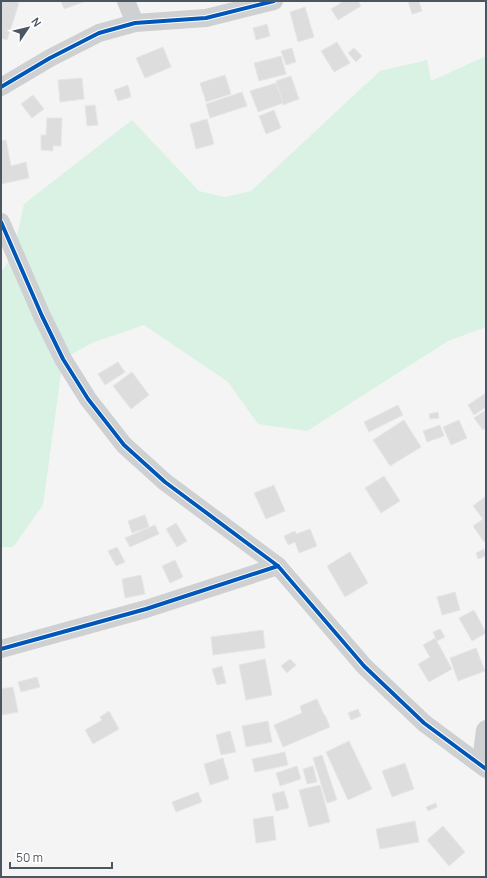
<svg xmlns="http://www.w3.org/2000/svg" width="487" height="878" font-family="Manrope,sans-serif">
	<rect width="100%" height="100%" fill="#f4f4f4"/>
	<!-- green -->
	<path fill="#d9f2e3" d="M486,56V327L448,341L307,431L258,424L228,382L144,325L92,343L63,359L43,505L13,547H1V272L13,255L24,204L132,120L199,191L225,197L251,191L380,71L427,60L431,81Z"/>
	<!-- building -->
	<g fill="#ddddde" stroke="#e5e6e7">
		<path d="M1,1H13L19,3L7,40L1,38Z"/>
		<path d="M61,1H86L64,9Z"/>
		<path d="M344,1H358L361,6L338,20L331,9Z"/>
		<path d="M408,1H419L422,11L412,14Z"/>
		<path d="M305,7L314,37L298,42L290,12Z"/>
		<path d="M267,24L270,36L256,40L253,28Z"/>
		<path d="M337,42L350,63L334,72L321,51Z"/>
		<path d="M163,47L171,67L145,78L136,58Z"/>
		<path d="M292,48L296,62L286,65L281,51Z"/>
		<path d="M354,48L362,56L356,62L348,53Z"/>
		<path d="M281,56L286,74L259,81L254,63Z"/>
		<path d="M225,75L231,94L206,102L200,83Z"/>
		<path d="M291,76L299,99L283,105L276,81Z"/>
		<path d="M82,78L84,99L60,102L58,80Z"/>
		<path d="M276,83L283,103L258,112L250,91Z"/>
		<path d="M128,85L131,97L118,101L114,90Z"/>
		<path d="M242,92L247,106L210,118L206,104Z"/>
		<path d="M33,95L44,109L32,118L21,104Z"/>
		<path d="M95,105L98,125L87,126L85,106Z"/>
		<path d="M274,110L281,128L266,134L259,116Z"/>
		<path d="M47,118H62L61,146H53V151L41,150V135H46Z"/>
		<path d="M207,119L214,144L196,149L190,124Z"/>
		<path d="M6,140L11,166L26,162L29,178L1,184V141Z"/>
		<path d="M118,362L125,372L105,385L98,374Z"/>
		<path d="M132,372L149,395L131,409L113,386Z"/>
		<path d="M486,393V407L474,415L468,405Z"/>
		<path d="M398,405L403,415L369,432L364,422Z"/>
		<path d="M486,410V428L483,430L474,418Z"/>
		<path d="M438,412L439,418L430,419L429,414Z"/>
		<path d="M404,420L421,447L390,466L373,440Z"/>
		<path d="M459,420L467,438L451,445L443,427Z"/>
		<path d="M440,425L444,436L427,442L423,431Z"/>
		<path d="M384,476L400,501L381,513L365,488Z"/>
		<path d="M274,485L285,511L266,519L254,493Z"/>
		<path d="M486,496V540L484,542L473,526L483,519L473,506Z"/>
		<path d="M145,515L149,527L132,533L128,521Z"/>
		<path d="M176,523L187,541L177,547L166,529Z"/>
		<path d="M155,525L159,534L130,547L125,538Z"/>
		<path d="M310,529L317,546L299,553L295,542L288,545L284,536L295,531L296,534Z"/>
		<path d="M117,547L125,562L116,566L108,551Z"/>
		<path d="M484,549L486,556L478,559L476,553Z"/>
		<path d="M350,552L368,583L345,597L327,566Z"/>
		<path d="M175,560L183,577L170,583L162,566Z"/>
		<path d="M141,575L145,594L125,598L122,579Z"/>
		<path d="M455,592L460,610L442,615L437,597Z"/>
		<path d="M474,610L486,633L472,641L459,618Z"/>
		<path d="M440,629L445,637L437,641L433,632Z"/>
		<path d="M263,630L265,648L213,655L211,637Z"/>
		<path d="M435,638L452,669L429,682L418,664L430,657L423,645Z"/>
		<path d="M476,648L485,671L458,681L450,658Z"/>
		<path d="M265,659L272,695L246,700L239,665Z"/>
		<path d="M290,659L296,665L287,673L281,666Z"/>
		<path d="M222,666L226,683L217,685L212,669Z"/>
		<path d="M37,677L40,687L21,692L18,682Z"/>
		<path d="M13,687L18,712L2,715L1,711V689Z"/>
		<path d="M317,699L324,715H325L330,727L283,747L274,725L302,713L300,706Z"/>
		<path d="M358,709L361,716L351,720L348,713Z"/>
		<path d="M109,711L119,729L93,744L85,730L102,720L100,717Z"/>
		<path d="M268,721L272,742L246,747L242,726Z"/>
		<path d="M230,731L236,752L221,755L216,735Z"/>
		<path d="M349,741L372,789L348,800L326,752Z"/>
		<path d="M285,752L288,765L255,772L252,759Z"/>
		<path d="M322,755L337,800L327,803L313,758Z"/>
		<path d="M223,758L229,779L210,785L204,764Z"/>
		<path d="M405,763L414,789L392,797L382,771Z"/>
		<path d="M297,766L301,779L280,786L276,773Z"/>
		<path d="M313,766L317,782L307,784L303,769Z"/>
		<path d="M320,785L330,822L309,827L299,790Z"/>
		<path d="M284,791L289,808L276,811L272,794Z"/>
		<path d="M198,792L202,802L176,812L172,802Z"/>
		<path d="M436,803L437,807L428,811L426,807Z"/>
		<path d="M273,816L276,840L256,843L253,819Z"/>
		<path d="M415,821L419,842L380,849L376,829Z"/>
		<path d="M443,826L465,852L449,866L427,840Z"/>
	</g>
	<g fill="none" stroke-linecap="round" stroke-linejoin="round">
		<!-- minor -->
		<g stroke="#ced0d2" stroke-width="18">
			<path d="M126,1L135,23"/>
			<path d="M1,87L50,58L99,33L135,23L206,18L274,1"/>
			<path d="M1,222L42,316L63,359L88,399L124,445L165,482L278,566L364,666L424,723L486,769"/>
			<path d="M1,649L146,609L278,566"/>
			<path d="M486,729L485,730L482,754L486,762"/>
		</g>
		<defs>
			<g id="cycleway">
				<path d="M1,87L50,58L99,33L135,23L206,18L274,1"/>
				<path d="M1,222L42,316L63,359L88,399L124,445L165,482L278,566L364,666L424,723L486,769"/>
				<path d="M1,649L146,609L278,566"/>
			</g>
		</defs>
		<!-- cycleway casing -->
		<use href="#cycleway" stroke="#fff" stroke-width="6"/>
		<!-- cycleway -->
		<use href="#cycleway" stroke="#0057b8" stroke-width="4"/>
	</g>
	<!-- border -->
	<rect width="487" height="878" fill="none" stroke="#4a5661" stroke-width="4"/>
	<!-- north arrow -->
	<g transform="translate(28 28) rotate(55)" stroke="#ffffff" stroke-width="3" paint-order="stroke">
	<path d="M0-3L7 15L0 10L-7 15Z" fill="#4a5661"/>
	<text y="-6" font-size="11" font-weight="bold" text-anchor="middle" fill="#4a5661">N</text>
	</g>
	<!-- scale -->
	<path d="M10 862v6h102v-6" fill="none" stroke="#4a5661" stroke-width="2"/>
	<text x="16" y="862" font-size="12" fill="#4a5661" stroke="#ffffff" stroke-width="3" paint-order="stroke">50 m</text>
</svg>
